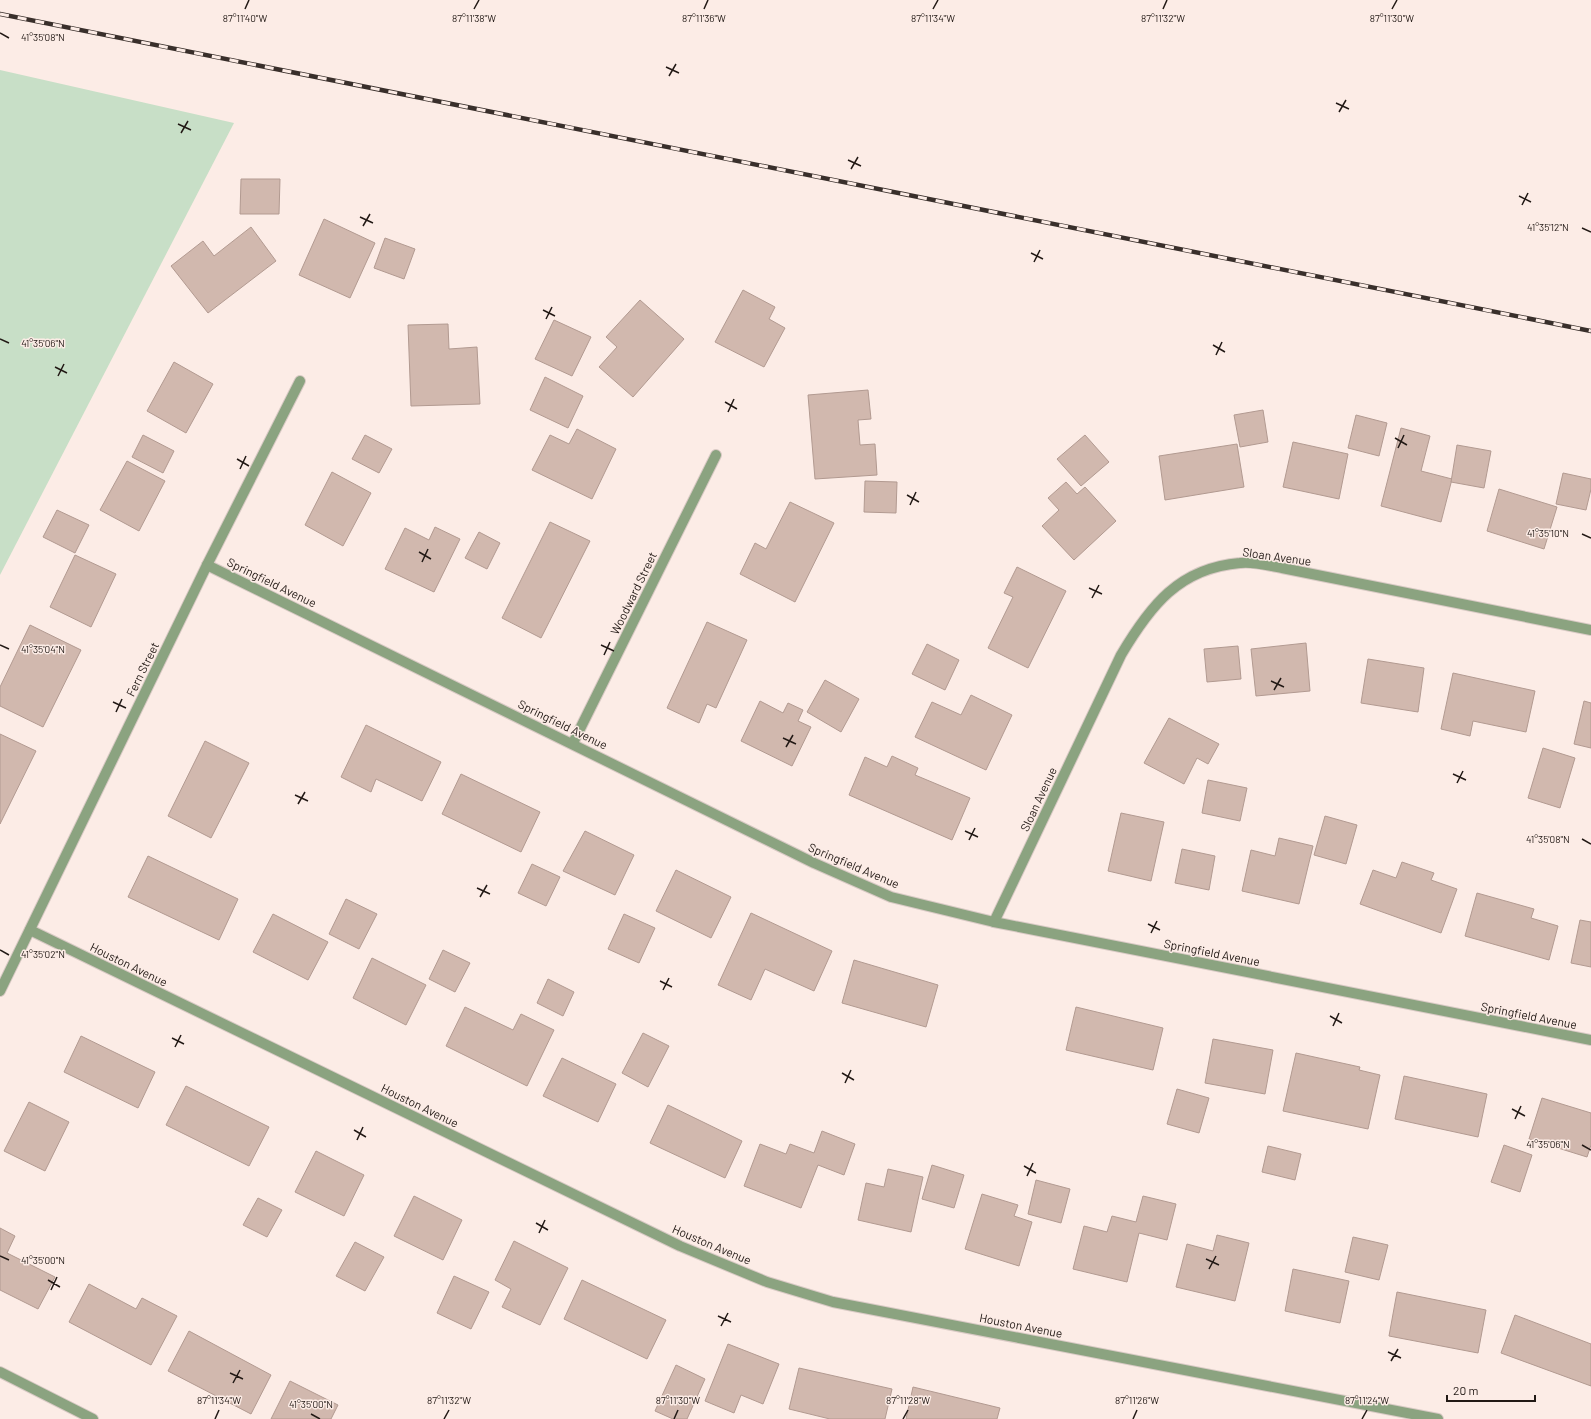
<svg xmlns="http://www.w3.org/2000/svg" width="1591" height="1419" font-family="Barlow,sans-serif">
	<rect width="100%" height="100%" fill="#fcece6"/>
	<!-- green -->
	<path fill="#c8dfc7" d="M0,70L234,123L0,575Z"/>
	<!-- building -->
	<g fill="#d1b8ae" stroke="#b29a91">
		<path d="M241,179H280L279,214H240Z"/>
		<path d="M324,219L375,243L350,298L299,275Z"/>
		<path d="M251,227L276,261L208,313L171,266L203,241L214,256Z"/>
		<path d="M385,238L415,249L404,279L374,268Z"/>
		<path d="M743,290L775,307L769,319L785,328L764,367L715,342Z"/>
		<path d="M640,300L684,339L633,397L599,367L617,347L606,337Z"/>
		<path d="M554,320L591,337L572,376L535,359Z"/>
		<path d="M448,324L449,349L477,347L480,404L411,406L408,325Z"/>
		<path d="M174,362L213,384L186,433L147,411Z"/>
		<path d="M545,377L583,396L568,428L530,410Z"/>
		<path d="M868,390L871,419L858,420L860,445L875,444L877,475L815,479L808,395Z"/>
		<path d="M1263,410L1268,442L1240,447L1234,415Z"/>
		<path d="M1356,415L1387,423L1379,456L1348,448Z"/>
		<path d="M1401,428L1430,436L1421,471L1452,479L1441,522L1381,506Z"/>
		<path d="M577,429L616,449L592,499L532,470L550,435L569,444Z"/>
		<path d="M143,435L174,451L163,473L132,457Z"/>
		<path d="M365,435L392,449L379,473L352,459Z"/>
		<path d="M1085,435L1109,462L1081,486L1057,459Z"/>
		<path d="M1293,442L1348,454L1339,499L1283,487Z"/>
		<path d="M1237,444L1244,487L1165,500L1159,456Z"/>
		<path d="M1457,445L1491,451L1484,488L1451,482Z"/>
		<path d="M127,461L165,481L139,531L100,510Z"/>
		<path d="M332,472L371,493L343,546L305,525Z"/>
		<path d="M1563,473L1591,479V489L1586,510L1556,504Z"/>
		<path d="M865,481L897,482L896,513L864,512Z"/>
		<path d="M1066,482L1077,494L1085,487L1116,521L1074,560L1042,526L1059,510L1048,498Z"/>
		<path d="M1499,489L1557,507L1544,549L1487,531Z"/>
		<path d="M790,502L834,523L795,602L740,574L755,543L766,549Z"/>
		<path d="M57,510L89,525L75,553L43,537Z"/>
		<path d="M550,522L590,541L541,638L502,618Z"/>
		<path d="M435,527L460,539L434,592L385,569L405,528L429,540Z"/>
		<path d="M479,532L500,543L487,569L465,558Z"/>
		<path d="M75,555L116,574L91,627L50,607Z"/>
		<path d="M1017,567L1066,591L1028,668L988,648L1013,597L1004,593Z"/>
		<path d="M707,622L747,640L716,708L707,704L699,723L667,708Z"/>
		<path d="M30,625L81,650L43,727L0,706V687Z"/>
		<path d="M1306,643L1310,691L1256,696L1251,649Z"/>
		<path d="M927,644L959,660L945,690L912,674Z"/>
		<path d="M1238,646L1241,679L1207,682L1204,649Z"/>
		<path d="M1368,659L1424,668L1418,712L1361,703Z"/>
		<path d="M1453,673L1535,691L1526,732L1473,721L1470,736L1441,729Z"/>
		<path d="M825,680L859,699L841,732L807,712Z"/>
		<path d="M971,695L1012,715L986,770L915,737L932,702L961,715Z"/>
		<path d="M760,701L783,713L788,703L803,710L798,721L811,727L792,766L741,741Z"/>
		<path d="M1584,701L1591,703V748L1574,744Z"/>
		<path d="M1169,718L1219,744L1208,764L1197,758L1184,784L1144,763Z"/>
		<path d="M366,725L441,762L422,801L376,779L371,792L341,777Z"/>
		<path d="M0,734L36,751L0,824Z"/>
		<path d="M205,741L249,763L211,838L168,816Z"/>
		<path d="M1543,748L1575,758L1560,808L1528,798Z"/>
		<path d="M892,756L918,768L915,775L970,798L952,840L849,795L865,757L887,767Z"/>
		<path d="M461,774L540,812L521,852L442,814Z"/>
		<path d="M1208,780L1247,788L1240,821L1202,813Z"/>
		<path d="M1121,813L1164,822L1151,881L1108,871Z"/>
		<path d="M1325,816L1357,825L1346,864L1314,855Z"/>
		<path d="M585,831L634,855L615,895L563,871Z"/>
		<path d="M1279,838L1313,846L1299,904L1242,891L1251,850L1275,856Z"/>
		<path d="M1182,849L1215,856L1209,890L1175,883Z"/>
		<path d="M148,856L238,899L219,940L128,897Z"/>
		<path d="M1402,862L1434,873L1431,880L1457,889L1441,933L1360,904L1373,870L1396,878Z"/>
		<path d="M532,864L560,877L546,906L518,893Z"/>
		<path d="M676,870L731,897L711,938L656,911Z"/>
		<path d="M1477,893L1534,909L1531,918L1558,926L1549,960L1465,936Z"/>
		<path d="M346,899L377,914L359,949L329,934Z"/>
		<path d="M751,913L832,951L814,991L765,969L751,1000L718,985Z"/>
		<path d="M273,914L328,942L308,980L253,952Z"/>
		<path d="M624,914L655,928L639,963L608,949Z"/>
		<path d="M1580,920L1591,922V967L1571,963Z"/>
		<path d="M443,950L470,963L455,992L429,979Z"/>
		<path d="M372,958L426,985L406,1025L353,998Z"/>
		<path d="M854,960L938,985L926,1027L842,1003Z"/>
		<path d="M548,979L574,992L563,1016L537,1003Z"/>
		<path d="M465,1007L513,1030L521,1014L554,1030L527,1086L446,1046Z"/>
		<path d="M1076,1007L1163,1028L1153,1070L1066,1050Z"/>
		<path d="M643,1033L669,1046L648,1087L622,1073Z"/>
		<path d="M81,1036L155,1072L138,1108L64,1072Z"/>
		<path d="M1213,1039L1273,1050L1265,1094L1205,1083Z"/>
		<path d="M1296,1053L1360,1067L1359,1070L1380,1075L1368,1129L1283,1111Z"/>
		<path d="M562,1058L616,1084L598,1122L543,1096Z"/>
		<path d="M1404,1076L1487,1094L1478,1137L1395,1119Z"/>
		<path d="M186,1086L269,1127L249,1166L166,1125Z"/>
		<path d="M1177,1089L1209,1098L1199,1133L1167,1124Z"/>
		<path d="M1542,1098L1591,1113V1145L1587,1157L1529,1139Z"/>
		<path d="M29,1102L69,1122L45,1171L4,1151Z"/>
		<path d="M668,1105L742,1141L725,1178L650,1143Z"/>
		<path d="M822,1131L855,1144L844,1175L818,1165L801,1208L744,1186L760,1144L786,1154L790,1144L814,1153Z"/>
		<path d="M1504,1145L1532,1155L1520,1192L1491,1182Z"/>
		<path d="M1268,1146L1301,1154L1295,1180L1262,1172Z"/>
		<path d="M316,1151L364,1175L344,1216L295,1192Z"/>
		<path d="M932,1165L964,1175L954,1208L922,1199Z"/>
		<path d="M888,1169L923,1177L911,1232L858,1220L866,1183L884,1187Z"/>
		<path d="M1036,1180L1070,1189L1061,1223L1028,1214Z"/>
		<path d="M982,1194L1018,1205L1014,1216L1032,1222L1019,1266L965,1249Z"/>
		<path d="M414,1196L462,1220L443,1260L394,1236Z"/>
		<path d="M1143,1196L1176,1204L1167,1240L1139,1233L1127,1282L1073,1269L1084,1226L1107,1232L1112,1216L1136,1222Z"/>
		<path d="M258,1198L282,1210L267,1237L243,1225Z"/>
		<path d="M0,1228L15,1236L7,1253L55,1277L38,1309L0,1290Z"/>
		<path d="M1217,1235L1249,1243L1235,1301L1176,1287L1187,1244L1213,1251Z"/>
		<path d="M1353,1237L1388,1245L1379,1280L1345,1272Z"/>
		<path d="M514,1241L568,1268L540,1325L502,1307L511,1289L495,1280Z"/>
		<path d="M355,1242L384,1257L365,1291L336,1276Z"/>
		<path d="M1293,1269L1349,1281L1340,1323L1285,1311Z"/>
		<path d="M454,1276L489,1292L471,1329L437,1313Z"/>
		<path d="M582,1280L666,1320L647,1359L564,1319Z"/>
		<path d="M89,1284L136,1309L142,1298L177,1316L151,1365L69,1322Z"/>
		<path d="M1397,1292L1486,1310L1478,1353L1389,1336Z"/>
		<path d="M1515,1315L1591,1344V1386L1501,1353Z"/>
		<path d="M189,1331L271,1375L251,1414L168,1371Z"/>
		<path d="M728,1344L779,1364L763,1404L741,1395L734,1413L705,1401Z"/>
		<path d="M676,1365L705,1379L687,1419H673L655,1411Z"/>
		<path d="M799,1368L892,1389L885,1419H830L789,1409Z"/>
		<path d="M290,1381L338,1405L331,1419H271Z"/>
		<path d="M913,1387L1000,1408L997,1419H906Z"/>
	</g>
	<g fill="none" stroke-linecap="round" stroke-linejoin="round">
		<defs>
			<g id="minor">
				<path d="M207,565L814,863L891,897L994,922L1591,1040"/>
				<path d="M573,743L716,455"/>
				<path d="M994,922L1121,655C1150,606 1179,568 1240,563C1253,561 1269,566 1282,568L1591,630"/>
				<path d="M30,930L680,1246L767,1282L833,1302L1438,1419"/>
				<path d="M0,991L207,565L300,381"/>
				<path d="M0,1372L93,1419"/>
			</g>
		</defs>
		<!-- minor casing -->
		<use href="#minor" stroke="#d9cac5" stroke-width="12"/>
		<!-- minor -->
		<use href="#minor" stroke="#8ba380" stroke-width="10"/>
		<defs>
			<path id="rail" d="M0,14L1591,331"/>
		</defs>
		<!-- rail casing -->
		<use href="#rail" stroke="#392f2b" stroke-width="4.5"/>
		<!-- rail -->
		<use href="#rail" stroke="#fcece6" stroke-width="3" stroke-dasharray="9" stroke-linecap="butt"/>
	</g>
	<!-- ticks -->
	<path fill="none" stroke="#221915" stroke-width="1.5" d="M245,9L249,0M474,9L479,0M704,9L708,0M933,9L938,0M1163,9L1167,0M1392,9L1397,0M0,33L9,38M666,67L679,73M669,76L676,64M1336,103L1349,109M1339,112L1346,100M178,124L191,130M181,133L188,121M848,160L861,166M851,169L858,157M1519,196L1531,202M1522,205L1528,193M360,217L373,223M363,226L370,214M1582,228L1591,232M1031,253L1043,259M1034,262L1040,250M543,310L555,316M546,319L552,307M0,339L9,343M1213,345L1225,352M1216,355L1222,342M55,367L67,373M58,376L64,364M725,402L737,409M728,412L734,399M1395,438L1407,445M1398,448L1404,435M237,459L249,466M240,469L246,456M907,495L919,502M910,505L916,492M1582,534L1591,538M419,552L431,559M422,562L428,549M1089,588L1102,594M1092,598L1099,585M0,645L9,649M601,645L614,651M604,655L610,642M1271,681L1284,687M1274,690L1281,678M113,702L126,708M116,712L122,699M783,738L796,744M786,747L793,735M1453,774L1466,780M1457,783L1463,771M295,795L308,801M298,804L305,792M965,831L978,837M1582,839L1591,844M969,840L975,828M477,888L490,894M480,897L487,885M1148,924L1160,930M1151,933L1157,921M0,950L9,955M660,981L672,987M663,990L669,978M1330,1016L1342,1023M1333,1026L1339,1013M172,1038L184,1044M175,1047L181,1035M842,1073L854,1080M845,1083L851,1070M1512,1109L1525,1116M1515,1119L1521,1106M354,1130L366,1137M357,1140L363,1127M1582,1145L1591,1150M1024,1166L1036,1173M1027,1176L1033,1163M536,1223L548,1230M539,1233L545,1220M0,1256L9,1260M1206,1259L1219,1265M1209,1269L1216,1256M48,1280L60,1287M51,1290L57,1277M718,1316L731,1322M721,1326L728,1313M1388,1352L1401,1358M1391,1361L1398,1349M230,1373L243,1379M233,1383L240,1370M311,1414L320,1419M215,1419L219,1410M444,1419L449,1410M674,1419L678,1410M903,1419L908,1410M1133,1419L1137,1410M1362,1419L1367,1410"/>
	<g text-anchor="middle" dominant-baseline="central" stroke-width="3" stroke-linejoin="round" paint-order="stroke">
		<!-- street labels -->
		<g font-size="12" fill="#221915" stroke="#fcece6">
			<text transform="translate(1277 556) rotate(8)">Sloan Avenue</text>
			<text transform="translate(272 582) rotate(26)">Springfield Avenue</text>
			<text transform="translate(633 593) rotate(-64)">Woodward Street</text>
			<text transform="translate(142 669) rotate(-64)">Fern Street</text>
			<text transform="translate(563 724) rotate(26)">Springfield Avenue</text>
			<text transform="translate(1038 799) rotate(-65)">Sloan Avenue</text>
			<text transform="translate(854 865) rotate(23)">Springfield Avenue</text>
			<text transform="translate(1212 952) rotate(11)">Springfield Avenue</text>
			<text transform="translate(129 964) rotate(26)">Houston Avenue</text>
			<text transform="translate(1529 1015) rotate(11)">Springfield Avenue</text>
			<text transform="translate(420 1105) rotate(26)">Houston Avenue</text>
			<text transform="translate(712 1244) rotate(23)">Houston Avenue</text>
			<text transform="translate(1021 1325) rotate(11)">Houston Avenue</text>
		</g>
	</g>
	<g font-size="10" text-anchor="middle" fill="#221915" stroke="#fcece6" stroke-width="3" stroke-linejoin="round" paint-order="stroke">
		<text x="245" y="22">87°11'40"W</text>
		<text x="474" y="22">87°11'38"W</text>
		<text x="704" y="22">87°11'36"W</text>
		<text x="933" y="22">87°11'34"W</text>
		<text x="1163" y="22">87°11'32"W</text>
		<text x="1392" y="22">87°11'30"W</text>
		<text x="43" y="41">41°35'08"N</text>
		<text x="1548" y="231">41°35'12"N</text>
		<text x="43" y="347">41°35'06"N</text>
		<text x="1548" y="537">41°35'10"N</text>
		<text x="43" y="653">41°35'04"N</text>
		<text x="1548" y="843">41°35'08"N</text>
		<text x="43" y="958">41°35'02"N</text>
		<text x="1548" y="1148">41°35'06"N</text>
		<text x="43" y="1264">41°35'00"N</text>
		<text x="219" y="1404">87°11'34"W</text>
		<text x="449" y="1404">87°11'32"W</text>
		<text x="678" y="1404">87°11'30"W</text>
		<text x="908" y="1404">87°11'28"W</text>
		<text x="1137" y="1404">87°11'26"W</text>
		<text x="1367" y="1404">87°11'24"W</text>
		<text x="311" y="1408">41°35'00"N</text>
	</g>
	<!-- scale -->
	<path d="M1447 1395v6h88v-6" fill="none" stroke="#221915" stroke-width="2"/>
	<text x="1453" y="1395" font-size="12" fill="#221915" stroke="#fcece6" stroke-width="3" paint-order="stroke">20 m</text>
</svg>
